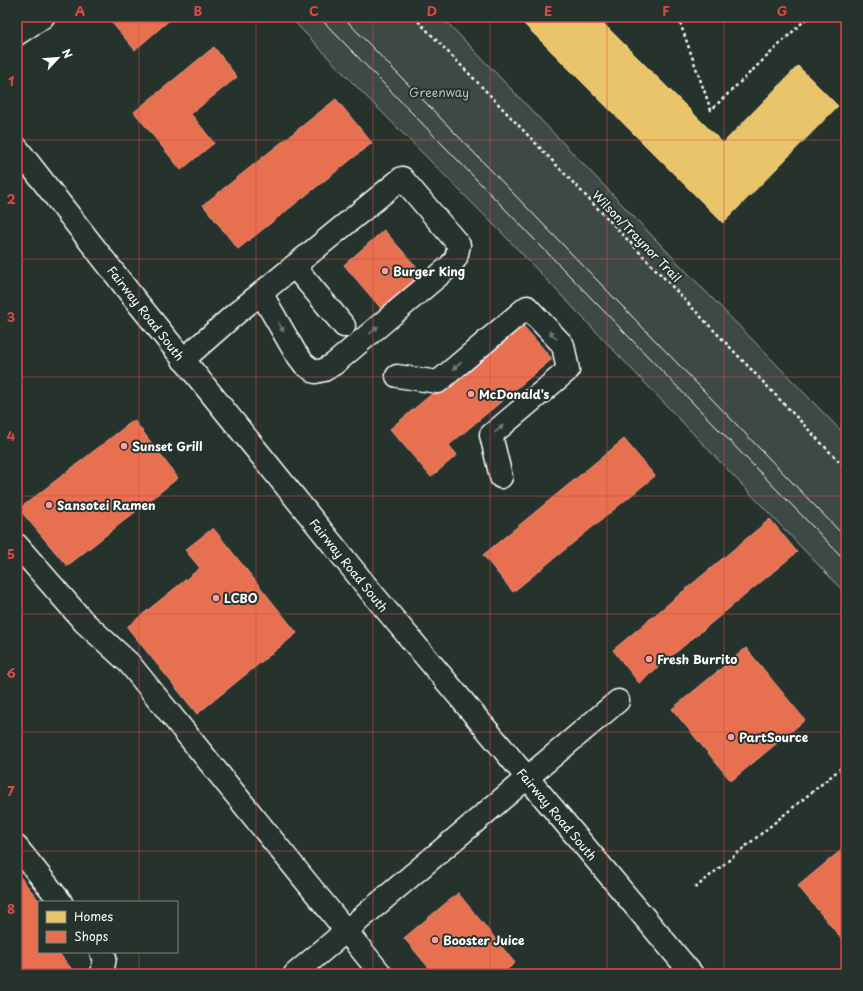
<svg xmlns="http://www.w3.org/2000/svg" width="863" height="991" font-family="'Playpen Sans',sans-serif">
	<rect width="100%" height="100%" fill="#26332d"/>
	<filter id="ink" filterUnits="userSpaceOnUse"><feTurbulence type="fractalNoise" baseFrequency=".025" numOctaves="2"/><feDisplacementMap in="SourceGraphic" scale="8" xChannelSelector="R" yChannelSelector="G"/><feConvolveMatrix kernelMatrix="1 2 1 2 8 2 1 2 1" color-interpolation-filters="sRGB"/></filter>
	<g filter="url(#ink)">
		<!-- green -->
		<path fill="#3e4944" stroke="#9ea4a2" d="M290,17H442L708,294L846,436V594L503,234L344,74Z"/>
		<!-- homes -->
		<path fill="#e9c46a" stroke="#f0d697" d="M517,17H597L723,143L798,66L838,106L723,223Z"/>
		<!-- shops -->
		<g fill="#e76f51" stroke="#ee9a85">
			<path d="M107,17H173L135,50Z"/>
			<path d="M214,47L237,77L191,114L214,143L181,170L134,112Z"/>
			<path d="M336,99L372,143L238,249L203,205Z"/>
			<path d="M384,230L426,278L385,313L344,265Z"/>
			<path d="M519,321L552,359L449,445L457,455L431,477L390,429Z"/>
			<path d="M134,420L178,478L67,566L19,509Z"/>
			<path d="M624,439L655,476L513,592L483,555Z"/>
			<path d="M770,519L797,552L639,683L613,650Z"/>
			<path d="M213,528L297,633L197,714L127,627L200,568L185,550Z"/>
			<path d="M746,648L805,720L731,781L672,709Z"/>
			<path d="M846,846V944L798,886Z"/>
			<path d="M17,873L40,902H39V952H58L74,972L72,974H17Z"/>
			<path d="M458,893L515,963L501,974H434L404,938Z"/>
		</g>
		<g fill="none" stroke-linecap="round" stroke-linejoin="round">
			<defs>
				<g id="minor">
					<path d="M17,34L43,17"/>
					<path d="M294,266L344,326"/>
					<path d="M183,360L233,316L402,178L459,245L456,258L450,266L334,364L324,370L315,372L304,364L295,352L261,293"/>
					<path d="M397,376L438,382L527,307L563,345L568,370L491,435L501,477"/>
					<path d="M17,545L84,622L129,663L381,974"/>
					<path d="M17,847L61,902"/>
					<path d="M101,952L105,957L102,974"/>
					<path d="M295,974L618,701"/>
				</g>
				<path id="major" d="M17,148L133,297L372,593L692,974"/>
			</defs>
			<!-- minor casing -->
			<use href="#minor" stroke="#fff" stroke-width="25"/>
			<!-- major casing -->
			<use href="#major" stroke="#fff" stroke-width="25"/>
			<!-- path -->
			<g stroke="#fff" stroke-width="2.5" stroke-dasharray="3 3" stroke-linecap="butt">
				<path d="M414,17L483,88L846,469"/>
				<path d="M678,17L711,110L807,18"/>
				<path d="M695,888L846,764"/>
			</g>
			<!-- minor -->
			<use href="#minor" stroke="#26332d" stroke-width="22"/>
			<!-- major -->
			<use href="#major" stroke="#26332d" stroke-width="22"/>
			<!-- tram -->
			<g stroke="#fff" stroke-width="1">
				<path d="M319,17L846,561"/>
				<path d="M343,17L846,538"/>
			</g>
		</g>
		<!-- one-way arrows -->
		<defs><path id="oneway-solid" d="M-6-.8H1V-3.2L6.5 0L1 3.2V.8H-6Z"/></defs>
		<g fill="#727a76">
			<use href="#oneway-solid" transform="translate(281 327) rotate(60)"/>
			<use href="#oneway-solid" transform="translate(374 330) rotate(-40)"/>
			<use href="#oneway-solid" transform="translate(553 335) rotate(-133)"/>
			<use href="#oneway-solid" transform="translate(457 366) rotate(140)"/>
			<use href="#oneway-solid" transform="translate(499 429) rotate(-40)"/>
		</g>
	</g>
	<!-- grid -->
	<path fill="none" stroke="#dc4848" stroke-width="1" stroke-opacity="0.55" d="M139,17V902M256,17V974M373,17V974M490,17V974M607,17V974M724,17V974M17,140H846M17,259H846M17,377H846M17,496H846M17,614H846M17,732H846M17,851H846M139,952V974"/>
	<!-- markers -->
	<g fill="#ff9aa2" stroke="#26332d" stroke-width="1.5">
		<circle cx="385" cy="271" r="4"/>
		<circle cx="471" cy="394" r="4"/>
		<circle cx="124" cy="446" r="4"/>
		<circle cx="49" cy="505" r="4"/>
		<circle cx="216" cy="598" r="4"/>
		<circle cx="649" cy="659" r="4"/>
		<circle cx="731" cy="737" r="4"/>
		<circle cx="435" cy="940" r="4"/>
	</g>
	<g text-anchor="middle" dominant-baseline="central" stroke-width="4" stroke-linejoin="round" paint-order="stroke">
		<!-- park labels -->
		<g font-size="12" fill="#bbbfbe" stroke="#26332d">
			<text x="439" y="92">Greenway</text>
		</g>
		<!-- street labels -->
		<g font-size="12" fill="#fff" stroke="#26332d">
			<text transform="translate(637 236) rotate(46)">Wilson/Traynor Trail</text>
			<text transform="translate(146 313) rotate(52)">Fairway Road South</text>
			<text transform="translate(349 565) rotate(51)">Fairway Road South</text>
			<text transform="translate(557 814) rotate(50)">Fairway Road South</text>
		</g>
		<!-- poi labels -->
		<g font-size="12" font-weight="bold" fill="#fff" stroke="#26332d" text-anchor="start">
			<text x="393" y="271">Burger King</text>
			<text x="479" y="394">McDonald's</text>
			<text x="132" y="446">Sunset Grill</text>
			<text x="57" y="505">Sansotei Ramen</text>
			<text x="224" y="598">LCBO</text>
			<text x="657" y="659">Fresh Burrito</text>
			<text x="739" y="737">PartSource</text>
			<text x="443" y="940">Booster Juice</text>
		</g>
	</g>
	<!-- margin -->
	<rect width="863" height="991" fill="none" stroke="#26332d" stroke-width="44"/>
	<!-- legend -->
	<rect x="38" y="901" width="140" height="52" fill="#26332d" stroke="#7d8581"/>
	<rect x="46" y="911" width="20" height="12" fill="#e9c46a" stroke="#7d8581"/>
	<text x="74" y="921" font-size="12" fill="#ffffff">Homes</text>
	<rect x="46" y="931" width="20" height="12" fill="#e76f51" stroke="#7d8581"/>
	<text x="74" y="941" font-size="12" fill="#ffffff">Shops</text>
	<!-- north arrow -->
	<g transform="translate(58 58) rotate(64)" stroke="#26332d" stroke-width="3" paint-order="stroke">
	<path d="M0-3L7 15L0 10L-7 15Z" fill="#ffffff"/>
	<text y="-6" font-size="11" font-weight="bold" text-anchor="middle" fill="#ffffff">N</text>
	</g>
	<rect x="22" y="22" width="819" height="947" fill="none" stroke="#dc4848" stroke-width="1.5"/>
	<g font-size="13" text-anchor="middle" font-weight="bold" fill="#dc4848">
		<text x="80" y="16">A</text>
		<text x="198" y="16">B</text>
		<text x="314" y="16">C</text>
		<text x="432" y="16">D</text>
		<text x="548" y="16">E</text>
		<text x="666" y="16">F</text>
		<text x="782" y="16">G</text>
		<text x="11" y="86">1</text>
		<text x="11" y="204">2</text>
		<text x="11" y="322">3</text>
		<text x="11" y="441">4</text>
		<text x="11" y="559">5</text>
		<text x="11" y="678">6</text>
		<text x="11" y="796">7</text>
		<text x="11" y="914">8</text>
	</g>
</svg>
